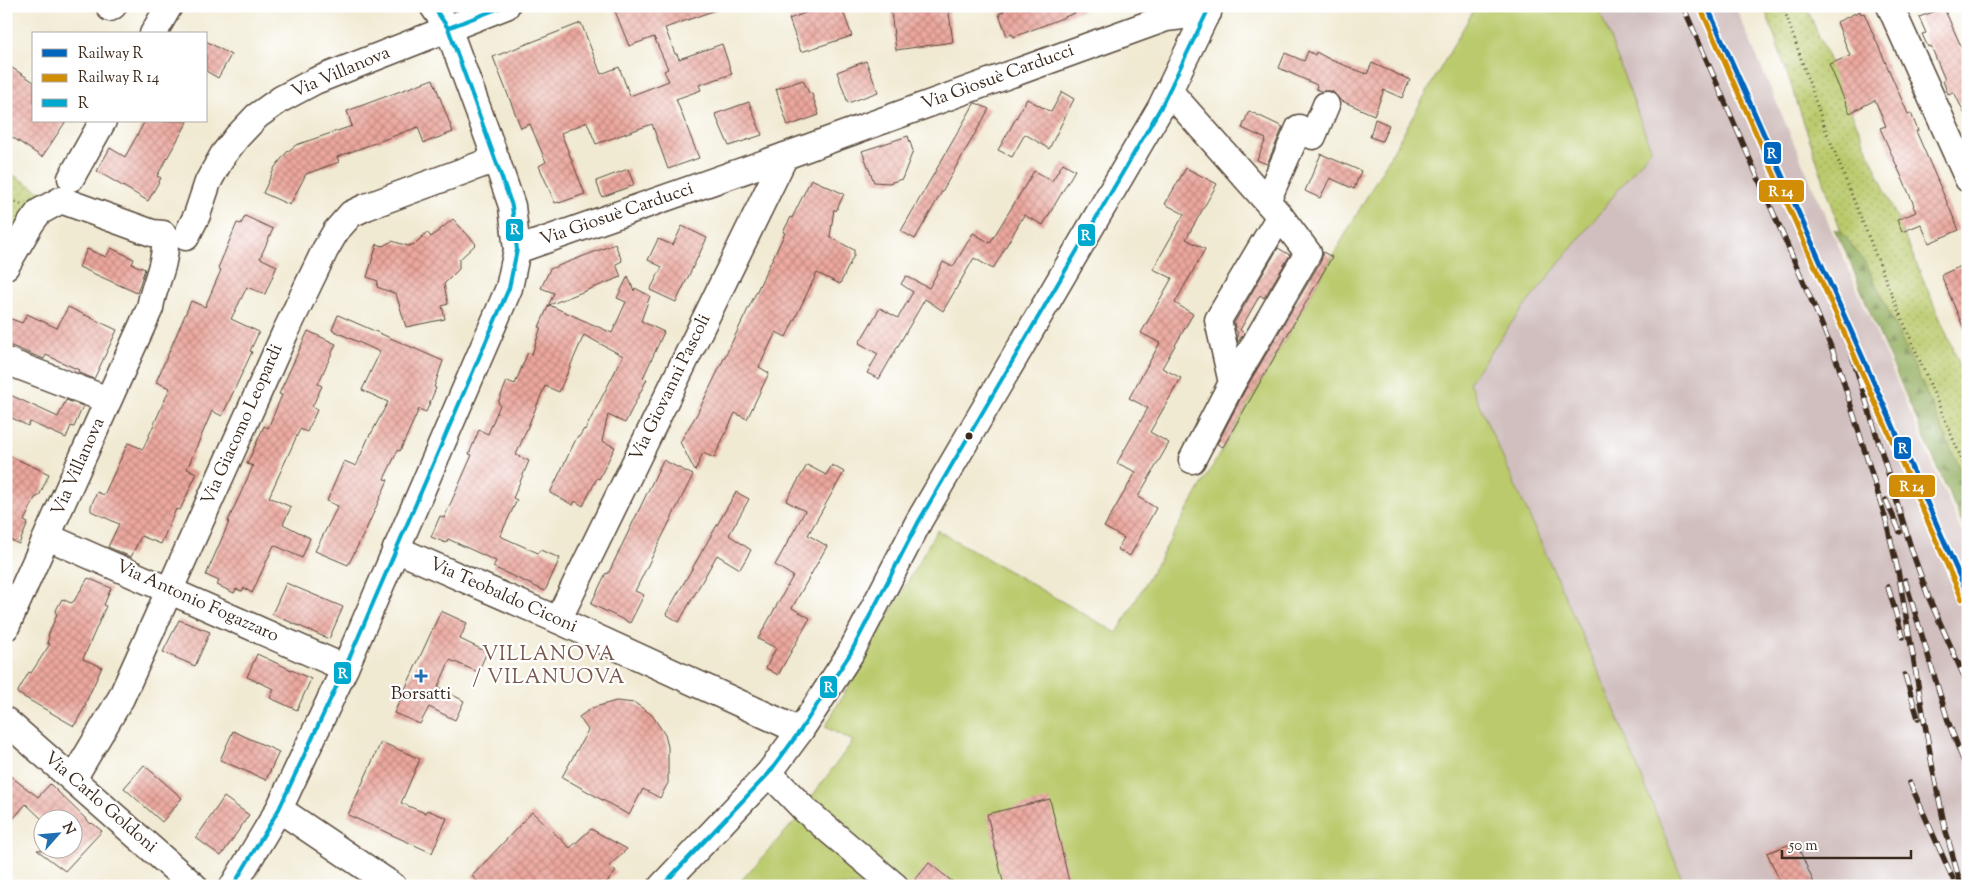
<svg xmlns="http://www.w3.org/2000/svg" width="1974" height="892" font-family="'Sorts Mill Goudy',serif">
	<defs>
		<pattern id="forest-firs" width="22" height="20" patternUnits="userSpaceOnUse" patternTransform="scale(1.25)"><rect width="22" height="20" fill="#93ae60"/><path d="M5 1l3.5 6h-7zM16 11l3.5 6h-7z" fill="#798e4f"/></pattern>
		<pattern id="park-dots" width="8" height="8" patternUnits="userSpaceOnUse" patternTransform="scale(1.25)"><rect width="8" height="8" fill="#baca6c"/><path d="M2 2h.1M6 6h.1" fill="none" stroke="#98a458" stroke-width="1.8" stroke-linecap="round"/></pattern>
		<pattern id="building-cross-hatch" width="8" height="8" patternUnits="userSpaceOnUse" patternTransform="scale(1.25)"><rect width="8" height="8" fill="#eca79e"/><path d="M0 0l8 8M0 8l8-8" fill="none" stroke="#c08880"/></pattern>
	</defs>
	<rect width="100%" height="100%" fill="#fff"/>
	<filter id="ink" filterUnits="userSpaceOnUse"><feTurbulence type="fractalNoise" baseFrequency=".02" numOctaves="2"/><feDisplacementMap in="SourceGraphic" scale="10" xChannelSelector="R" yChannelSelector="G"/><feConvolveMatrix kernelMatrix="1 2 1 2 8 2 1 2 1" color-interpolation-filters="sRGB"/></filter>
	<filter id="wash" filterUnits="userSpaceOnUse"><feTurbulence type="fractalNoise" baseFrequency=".0096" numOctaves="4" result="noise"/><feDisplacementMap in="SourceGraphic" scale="20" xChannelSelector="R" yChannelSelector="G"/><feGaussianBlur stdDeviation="1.12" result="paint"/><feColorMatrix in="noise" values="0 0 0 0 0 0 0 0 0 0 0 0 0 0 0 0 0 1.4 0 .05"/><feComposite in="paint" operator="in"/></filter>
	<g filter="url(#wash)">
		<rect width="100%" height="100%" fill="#f1ead3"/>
		<!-- industrial -->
		<path fill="#d1bfbf" d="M1598,6H1735L1968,547V886H1815L1809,874L1785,886H1685L1605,686L1469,381L1513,321L1651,149Z"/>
		<!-- grass -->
		<path fill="#baca6c" stroke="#7a7a45" d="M1476,6H1598L1651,149L1513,321L1469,382L1605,686L1685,886H736L805,810L810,799L853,741L825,727L937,530L1117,633Z"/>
		<!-- forest -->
		<path fill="url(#forest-firs)" stroke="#676c3f" d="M1834,229L1841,231L1867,265L1927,394L1968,487V537L1873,320L1846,252Z"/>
		<!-- park -->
		<g fill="url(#park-dots)" stroke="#7a7a45">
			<path d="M1764,6H1806L1968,384V487L1927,394L1867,265L1841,231Z"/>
			<path d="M6,171L45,194L6,245Z"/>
		</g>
		<g id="blocks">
			<!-- building -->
			<g fill="url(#building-cross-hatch)">
				<path d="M613,6H720L721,8L665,28L675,54H677L679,59L722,44L732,74L699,85L701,90L676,99L699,158L668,169L652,124L596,144L587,122L561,133L585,194L559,203V202L555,203L539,166L546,162L530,124L521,128L493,57L581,23L601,74L619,67L630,96L669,81L664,71L668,69L654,37L629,46Z"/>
				<path d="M832,6H841L852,36L801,52L789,19L816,9L817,12Z"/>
				<path d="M933,6H948L953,42L896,50L891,12Z"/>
				<path d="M1002,6H1090V7L1014,37L1012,34L1007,36L999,14L1004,11Z"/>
				<path d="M1944,8L1968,62V121L1954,92L1948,94L1943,81L1945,80L1931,46L1928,47L1922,34L1926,33L1919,17Z"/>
				<path d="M1860,11L1861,14L1864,13L1908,114L1911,113L1918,131H1916L1959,230L1929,243L1921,224L1902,232L1897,220L1916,212L1913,206L1914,205L1880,128L1886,126L1875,100L1850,113L1829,64L1850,56L1837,22Z"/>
				<path d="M206,41L231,55L218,78L206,71Z"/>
				<path d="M1308,51L1315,55L1316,52L1331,60L1367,74L1372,63L1410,80L1402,98L1384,90L1374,115L1340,100L1332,91H1321L1316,89L1317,85L1279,68L1285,53L1304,61Z"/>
				<path d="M866,61L878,92L848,103L837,72Z"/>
				<path d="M6,64L34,82V121H66L42,157L6,133Z"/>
				<path d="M433,79L453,132L424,143L418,127L337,157L339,162L306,174L290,205L263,193L275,167L287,152L296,145L352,126L347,111Z"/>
				<path d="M803,80L809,93L812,94L819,115L788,126L776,89Z"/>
				<path d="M1062,92L1074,99L1049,149L1025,134L1012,157L998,150L1027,99L1051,112Z"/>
				<path d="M749,102L762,135L729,146L715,114Z"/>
				<path d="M976,103L989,109L915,239L901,231L974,104Z"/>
				<path d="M1249,111L1283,127L1267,164L1257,160L1266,139L1242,128Z"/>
				<path d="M1375,119L1389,125L1382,141L1370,137Z"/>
				<path d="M145,121H188L157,176L161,178L148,201L97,171L110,148L125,157Z"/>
				<path d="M908,136L913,151L902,179L889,183L874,182L862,151Z"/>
				<path d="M1321,154L1361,171L1354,189L1330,178L1320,198L1305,191Z"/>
				<path d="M1063,163L1075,170L1043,225L1024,215L993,269L974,258L943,311L925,299L879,379L867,373L878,354L859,343L880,308L898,318L913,292L901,284L906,276L929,288L943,262L953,267L973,233L990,243L1034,171L1052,181Z"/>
				<path d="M1186,168L1217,184L1186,239L1205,249L1175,303L1193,314L1162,368L1181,378L1150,432L1169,443L1138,497L1156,508L1130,556L1117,549L1124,538L1104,527L1136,472L1117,463L1148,408L1129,398L1160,343L1141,333L1172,278L1153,269L1184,214L1165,204Z"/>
				<path d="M628,169L634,185L602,197L596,181Z"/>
				<path d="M811,179L844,194L836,211L834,209L830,237L854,250V255L840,284L817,273L786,337L776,332L759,367L769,373L747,419L735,413L714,458L703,453L695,471L680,442L697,414L785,233L783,232L791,217L792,218Z"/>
				<path d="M245,216L273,229L260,258L277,266L265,294L247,287L231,319L259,332L250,351L252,352L222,416L212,411L187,469L197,473L180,510L176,509L161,544L141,536L131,557L108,547L119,524L91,511V506L97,492L104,495L128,443L143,449L170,388L156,382L191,301L205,307L221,270L218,268L237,223L241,224Z"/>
				<path d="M453,219L476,244L459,260V269L444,284L448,304L442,306L445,319L406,327L396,294L377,287L378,281L367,277L377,244L383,246L392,241L408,246L415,244L427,232L431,237Z"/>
				<path d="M682,226L707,238L676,302L650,290L662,267L648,260L658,239L673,245Z"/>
				<path d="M615,244L622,261L616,264L621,277L549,305L612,333L626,302L617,298L628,276L634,291L635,288L650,296L641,321L664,332L643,378L647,379L625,423L608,415L602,441L615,447L599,479L597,478L583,506L575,501L573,505L550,493L577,437H579L584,429L585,430L623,356L584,335L559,392L545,386L516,455L529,461L513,498L517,500L500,536L538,553L540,550L560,558L545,591L493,567L496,561L448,539L446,543L431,537L440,516L444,518L457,489L472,455L469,454L479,430L488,434L500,405L498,403L507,381L515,384L528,352L532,354L541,327H539L554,293L541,288L550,269Z"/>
				<path d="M111,248L134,259L132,264L145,269L137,293L79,267L87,249L106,257Z"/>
				<path d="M1278,248L1290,255L1264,298L1260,295L1240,330L1244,333L1238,342L1237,335L1238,332L1236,331L1234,323Z"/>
				<path d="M1323,252L1332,257L1223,447L1217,444L1245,390L1321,261Z"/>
				<path d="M1968,263V338L1941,275Z"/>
				<path d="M68,307L117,330L94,379L78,372L79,370L46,355L44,359L6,344V317L22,323L27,314L57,328Z"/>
				<path d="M338,315L443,361L434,387L436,388L426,412L419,409L400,451L398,450L384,479L388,480L365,532L348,565L315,551L338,506L327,501L344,461L356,466L370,434H371L388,402L362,390L380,352L332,330Z"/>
				<path d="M308,331L336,344L318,384L322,386L312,407L317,410L307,432L300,429L269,497L291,507L283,524L310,538L302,558L274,545L252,593L244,588L242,591L236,589L234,593L217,585L219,581L206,575L229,522L228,521L253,466L247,464L264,426L268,428L282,395L279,394Z"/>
				<path d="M6,393L58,417L66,400L83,406L74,427L71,426L66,438L30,422L28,426L6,415Z"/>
				<path d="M6,454L49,474L39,496L35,498L24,521L28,523L19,544L6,538Z"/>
				<path d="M663,460L693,475L635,591L644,595L630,623L591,604L606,573L608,574Z"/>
				<path d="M807,465L826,475L832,465L844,472L808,535L827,546L792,608L810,618L778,675L766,668L776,648L758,639L793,576L775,565L805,511L786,501Z"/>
				<path d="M736,492L749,499L729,535L751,550L740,569L717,555L679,622L666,614Z"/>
				<path d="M88,578L111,588L104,605L106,606L83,659L102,667L85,704L86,705L74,726L17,693L29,672L31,673L50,644L47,643L49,637L48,636L57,614L55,612L62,599L71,603L74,601Z"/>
				<path d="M286,583L343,607L329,639L272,614Z"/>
				<path d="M441,611L467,623L460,639L487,652L478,672L450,660L438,687L464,701L455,720L429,707L420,724L394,713Z"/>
				<path d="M179,620L210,632L195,666L163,652Z"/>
				<path d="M257,654L311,679L297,710L270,698L274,689L247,677Z"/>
				<path d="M616,701L635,703L652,715L665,735L668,747V783L660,798L643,789L629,815L562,777L588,730L579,717L592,708Z"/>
				<path d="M233,731L279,752L266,780L220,760Z"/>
				<path d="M381,742L420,759L401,803L425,813L427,810L447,818L432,853L348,815Z"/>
				<path d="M144,765L182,798L162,822L124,788Z"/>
				<path d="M6,773L38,797L50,784L91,824L92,823L102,831L65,871L37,850H72V820H43L26,804L6,827Z"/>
				<path d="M224,797L249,815L221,856L196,838Z"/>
				<path d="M1050,799L1070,886H1004L987,814Z"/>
				<path d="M532,812L570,848L591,829L627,849L609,866L616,872L603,886H482L472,876Z"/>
				<path d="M1796,842L1810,874L1815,886H1782L1767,853Z"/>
				<path d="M929,863L958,886H910Z"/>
			</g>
		</g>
	</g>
	<g filter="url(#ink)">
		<use href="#blocks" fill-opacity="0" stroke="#564739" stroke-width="1"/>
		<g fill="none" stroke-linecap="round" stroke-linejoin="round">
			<defs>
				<g id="minor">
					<path d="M1890,6L1968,179"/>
					<path d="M110,8L113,6"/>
					<path d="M153,34L169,6"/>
					<path d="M1169,91L1280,216L1218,320L1232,383L1192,460"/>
					<path d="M71,178L103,121"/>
					<path d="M1267,201L1299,128L1313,136L1326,105"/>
					<path d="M186,237L197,215L208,182L223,155L237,137L257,116L281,99L315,81L506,6"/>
					<path d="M517,250L785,156L1166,18L1208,13"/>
					<path d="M6,266L31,223L39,212L61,200L152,233L163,234"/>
					<path d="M6,361L108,400"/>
					<path d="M1232,383L1308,253L1280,216"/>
					<path d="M48,537L345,668"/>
					<path d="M396,549L558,620L800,731"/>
					<path d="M558,620L785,156"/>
					<path d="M6,627L150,308C153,286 165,268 165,245"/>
					<path d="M6,721L194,886"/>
					<path d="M769,773L805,810L895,886"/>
					<path d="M73,779L121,698L285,333L325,250L336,231L351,214L366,207L496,159"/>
					<path d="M279,809L393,886"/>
					<path d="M233,886L279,809L345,668L509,288L517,250L512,206L496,159L448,28L433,6"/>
					<path d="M662,886L769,773L800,731L850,654L919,521L1161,107L1210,6"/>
				</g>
			</defs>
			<!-- minor casing -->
			<use href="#minor" stroke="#564739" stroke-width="29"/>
			<!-- path -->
			<g stroke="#564739" stroke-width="3" stroke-dasharray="1 4" stroke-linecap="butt">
				<path d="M1783,6L1823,123L1889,288L1968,474"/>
				<path d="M6,199L21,204"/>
			</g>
			<!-- minor -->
			<use href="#minor" stroke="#fff" stroke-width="26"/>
			<defs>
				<g id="rail">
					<path d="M1683,6L1817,313L1838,364L1886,520L1898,571L1933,770L1945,828L1961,886"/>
					<path d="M1816,253L1844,329L1912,551L1928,596L1968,685"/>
					<path d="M1886,500L1900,532"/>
					<path d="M1905,580L1949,724L1968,772"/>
					<path d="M1888,587L1903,637"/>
					<path d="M1905,675L1918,718"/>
					<path d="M1910,783L1953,879"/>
				</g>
			</defs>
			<!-- rail casing -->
			<use href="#rail" stroke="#3b2a1e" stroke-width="5.5"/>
			<!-- rail -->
			<use href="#rail" stroke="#fff" stroke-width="4" stroke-dasharray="11" stroke-linecap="butt"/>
			<defs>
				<g id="bus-1">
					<path d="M448,28L505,6"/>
					<path d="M233,886L279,809L345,668L509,288L517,250L512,206L448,28L433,6"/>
					<path d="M662,886L769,773L800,731L850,654L919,521L1161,107L1210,6"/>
				</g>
			</defs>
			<!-- bus-1 casing -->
			<use href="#bus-1" stroke="#fff" stroke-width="8"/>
			<!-- bus-1 -->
			<use href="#bus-1" stroke="#00a9ce" stroke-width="4"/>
			<defs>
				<path id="rail-1" d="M1707,6L1968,595"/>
				<path id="rail-2" d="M1701,9L1962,599"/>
			</defs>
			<!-- rail-1 casing -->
			<use href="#rail-1" stroke="#fff" stroke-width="9"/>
			<!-- rail-2 casing -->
			<use href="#rail-2" stroke="#fff" stroke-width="9"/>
			<!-- rail-1 -->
			<use href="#rail-1" stroke="#0065bd" stroke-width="5"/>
			<!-- rail-2 -->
			<use href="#rail-2" stroke="#d18d06" stroke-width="5"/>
		</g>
	</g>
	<!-- markers -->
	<circle fill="#3b2a1e" stroke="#fff" stroke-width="2" cx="969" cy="436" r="4.5"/>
	<path fill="#1f6fb2" stroke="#fff" stroke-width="2" d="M418.5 668.5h5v5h5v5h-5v5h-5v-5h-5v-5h5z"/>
	<g text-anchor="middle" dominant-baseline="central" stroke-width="4.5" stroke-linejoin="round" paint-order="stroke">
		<!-- street labels -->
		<g font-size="18" fill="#3b2a1e" stroke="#fff">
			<text transform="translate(341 73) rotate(-23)">Via Villanova</text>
			<text transform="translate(998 78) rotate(-20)">Via Giosuè Carducci</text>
			<text transform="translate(617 215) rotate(-19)">Via Giosuè Carducci</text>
			<text transform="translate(671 388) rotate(-64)">Via Giovanni Pascoli</text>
			<text transform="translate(243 425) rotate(-66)">Via Giacomo Leopardi</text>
			<text transform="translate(79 467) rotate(-66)">Via Villanova</text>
			<text transform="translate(503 596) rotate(24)">Via Teobaldo Ciconi</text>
			<text transform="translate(197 602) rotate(24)">Via Antonio Fogazzaro</text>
			<text transform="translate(100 803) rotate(41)">Via Carlo Goldoni</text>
		</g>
		<!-- poi labels -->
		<g font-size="18" fill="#3b2a1e" stroke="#fff">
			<text x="421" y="695">Borsatti</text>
		</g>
		<!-- quarter labels -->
		<g font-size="20" letter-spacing="1" fill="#79564b" stroke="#fff">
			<text x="549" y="655">VILLANOVA<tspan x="549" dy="23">/ VILANUOVA</tspan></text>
		</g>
	</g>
	<g stroke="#fff" stroke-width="2">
		<rect x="1763" y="141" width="19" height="24" rx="5" fill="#0065bd"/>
		<rect x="1758" y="179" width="47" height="24" rx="5" fill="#d18d06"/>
		<rect x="505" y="218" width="19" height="24" rx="5" fill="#00a9ce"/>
		<rect x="1077" y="223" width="19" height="24" rx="5" fill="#00a9ce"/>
		<rect x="1893" y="436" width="19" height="24" rx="5" fill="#0065bd"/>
		<rect x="1888" y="474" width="48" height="24" rx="5" fill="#d18d06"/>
		<rect x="333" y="661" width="19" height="24" rx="5" fill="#00a9ce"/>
		<rect x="819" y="675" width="19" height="24" rx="5" fill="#00a9ce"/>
	</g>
	<g font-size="14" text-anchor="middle" font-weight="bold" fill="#fff">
		<text x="1772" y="158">R</text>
		<text x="1781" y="196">R 14</text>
		<text x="515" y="234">R</text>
		<text x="1086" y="240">R</text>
		<text x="1903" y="453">R</text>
		<text x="1912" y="491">R 14</text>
		<text x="343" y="678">R</text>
		<text x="829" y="692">R</text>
	</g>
	<!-- margin -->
	<rect width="1974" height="892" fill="none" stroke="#fff" stroke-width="25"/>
	<!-- legend -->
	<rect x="32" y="32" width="175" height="90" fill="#ffffff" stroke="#b1aaa5"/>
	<rect x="42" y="49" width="25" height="8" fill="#0065bd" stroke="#b1aaa5"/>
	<text x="78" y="58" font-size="15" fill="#3b2a1e">Railway R</text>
	<rect x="42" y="74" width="25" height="8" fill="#d18d06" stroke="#b1aaa5"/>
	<text x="78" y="82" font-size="15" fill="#3b2a1e">Railway R 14</text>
	<rect x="42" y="99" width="25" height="8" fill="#00a9ce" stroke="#b1aaa5"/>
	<text x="78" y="108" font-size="15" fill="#3b2a1e">R</text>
	<!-- north arrow -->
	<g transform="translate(58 834) rotate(63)"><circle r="24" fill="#ffffff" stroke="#b1aaa5"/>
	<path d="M0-4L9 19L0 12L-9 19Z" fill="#1f6fb2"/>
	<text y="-8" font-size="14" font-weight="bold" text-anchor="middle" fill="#3b2a1e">N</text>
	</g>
	<!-- scale -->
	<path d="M1782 850v8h129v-8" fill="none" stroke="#3b2a1e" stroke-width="2.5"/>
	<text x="1789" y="850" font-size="15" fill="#3b2a1e" stroke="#ffffff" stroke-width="4" paint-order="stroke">50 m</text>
</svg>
